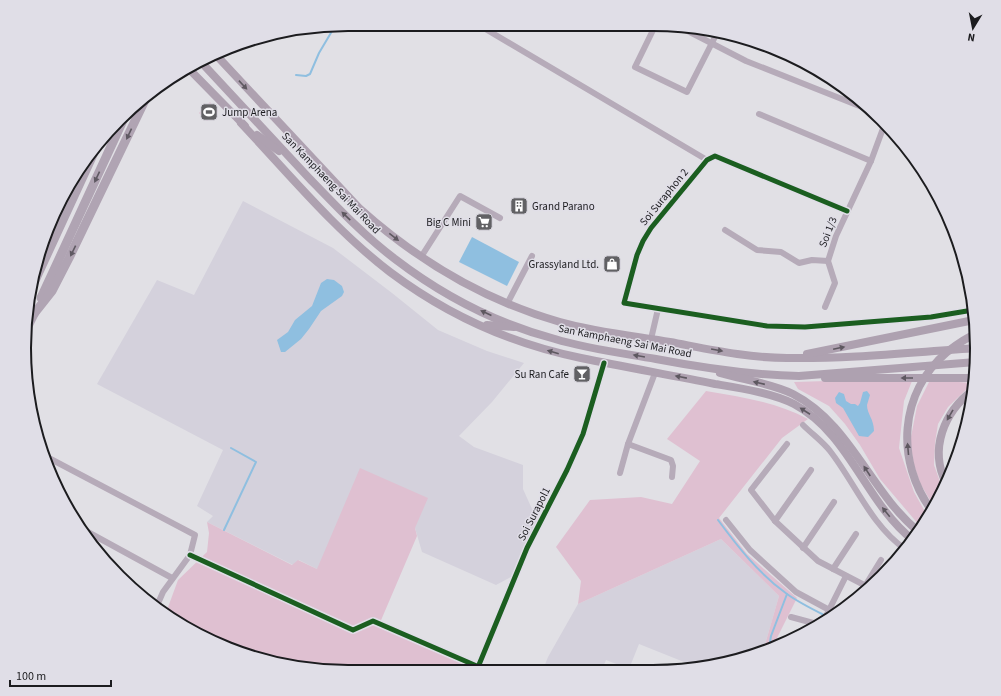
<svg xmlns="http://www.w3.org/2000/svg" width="1001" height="696" font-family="'Source Sans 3',sans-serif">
	<rect width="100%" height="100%" fill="#e1e0e5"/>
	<!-- built -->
	<g fill="#d4d1dc">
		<path d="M243,201L333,248L392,293L438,330L487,351L524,363L492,402L459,436L474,447L523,465V489L537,520L511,577L496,585L422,552L415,528L317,569L299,560L293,565L207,522L213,516L197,506L223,450L97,384L157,280L194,295Z"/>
		<path d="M721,539L779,596L766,641L764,649L716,666L699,668L639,644L629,669L606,660L601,672H542L548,657L578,604Z"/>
	</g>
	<!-- green -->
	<g fill="#dfc0d1">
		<path d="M210,102L218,111L207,121L199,113Z"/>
		<path d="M860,380L912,381L904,401L899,448L914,492L928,517L923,527L919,525L880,479L860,445L845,424L829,406L798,389L794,382Z"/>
		<path d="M930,380L973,383L948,407L938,424L935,443L934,465L943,490L934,507L920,483L914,465L910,442L917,406Z"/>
		<path d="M706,391C741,397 776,402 808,419L782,438L719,518L747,554L797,598L777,638L776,645L764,649L766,641L779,596L721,539L578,604L581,581L556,547L590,500L641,497L672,504L700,461L667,439Z"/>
		<path d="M360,468L428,498L415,528L417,536L379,625L472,668L470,672H348L285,666L224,647L164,614L167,610L178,580L207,552L209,533L207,522L292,565L298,560L317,569Z"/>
	</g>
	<!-- water -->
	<g fill="#8fbfe0">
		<path d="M472,237L519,262L507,286L459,262Z"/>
		<path d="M327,279L334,280L342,286L344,292L342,296L321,311L309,329L301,339L285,352H281L277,340L288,332L295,320L312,306L321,283Z"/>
		<path d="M867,391L870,395C869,398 868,402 867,405C867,414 874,419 874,431L868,437L859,436L843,408L836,403L835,398L839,392L844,394L846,401L851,404H855L858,406L860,403L863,392Z"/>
	</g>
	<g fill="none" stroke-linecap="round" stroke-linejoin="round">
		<!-- stream -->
		<g stroke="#8fbfe0" stroke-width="2">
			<path d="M296,75L306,76L310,74L319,53L335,26"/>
			<path d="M718,520C738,547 759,574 787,594C798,602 812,609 824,615"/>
			<path d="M224,530L256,462L231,448"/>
			<path d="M769,648L771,636L787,594"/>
		</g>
		<!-- minor -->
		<g stroke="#b6abb9" stroke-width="6">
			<path d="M477,24L707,160"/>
			<path d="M656,24L635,67L687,92L718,31"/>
			<path d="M680,27L746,61L872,111"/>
			<path d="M759,114L871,161"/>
			<path d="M847,211L715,156L707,160L651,228L643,241L637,255L624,303L767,326L805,327L931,317L973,310"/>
			<path d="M725,230L757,250L781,252L799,263L812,260L828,261"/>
			<path d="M421,257L460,196L500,218"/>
			<path d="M507,304L532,256"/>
			<path d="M825,307L835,283L828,261L836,236L871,161L885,123"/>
			<path d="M651,339L658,309"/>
			<path d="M803,425C812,434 822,441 830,451C855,483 871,525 905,549"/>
			<path d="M628,444L671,460L673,466L672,477"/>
			<path d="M787,444L751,490L775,521L818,561L868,587"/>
			<path d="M45,456L195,535L190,555L163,592L156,608"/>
			<path d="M620,473L628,444L655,373"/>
			<path d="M726,520L750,550L796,592L833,612"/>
			<path d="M775,521L811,470"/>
			<path d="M86,531L172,578"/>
			<path d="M803,548L834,502"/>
			<path d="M190,555L353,630L373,621L479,667"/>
			<path d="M833,569L856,534"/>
			<path d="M865,586L881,560"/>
			<path d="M791,617L817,624"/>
			<path d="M825,618L846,576"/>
			<path d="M476,672L527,548L567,470L583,434L604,363"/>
		</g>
		<!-- secondary -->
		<g stroke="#aea1b0" stroke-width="8">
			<path d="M217,56L359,208C418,261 483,300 560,322C596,332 634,336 670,342C708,349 748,358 787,358C850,359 914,352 977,348"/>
			<path d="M202,63C237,101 273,139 308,177C336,206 363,235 395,259C442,295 498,324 555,339C588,349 622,353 656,359C703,368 751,375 799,376L976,362"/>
			<path d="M189,69L245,126"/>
			<path d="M241,123C289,174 335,230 390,272C446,314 512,344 581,358C625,367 670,375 715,384C739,388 773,393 794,404C850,434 865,502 913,540"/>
			<path d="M257,135L279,151"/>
			<path d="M487,325L514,327"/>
			<path d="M807,354L974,320"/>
			<path d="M720,373C744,380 770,383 793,394C851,424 870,492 919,532"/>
			<path d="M825,378H974"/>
			<path d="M946,483C929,449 944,412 973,390"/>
			<path d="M932,511C895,461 899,393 947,352C956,345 965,338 976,334"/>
		</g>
		<!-- primary -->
		<g stroke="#b0a4b3" stroke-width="9">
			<path d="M47,231L54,215"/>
			<path d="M32,287L97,146"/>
			<path d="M41,298L125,116"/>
			<path d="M33,315L52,291L69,258L146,98"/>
			<path d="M27,328L36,310"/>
		</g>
		<defs>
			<g id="cycleway">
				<path d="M847,211L715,156L707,160L651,228L643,241L637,255L624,303L767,326L805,327L931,317L973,310"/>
				<path d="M190,555L353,630L373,621L479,667"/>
				<path d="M476,672L527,548L567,470L583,434L604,363"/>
			</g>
		</defs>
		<!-- cycleway casing -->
		<use href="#cycleway" stroke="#e0dee7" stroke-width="8"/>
		<!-- cycleway -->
		<use href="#cycleway" stroke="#1b5e20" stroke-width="5"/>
	</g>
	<!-- one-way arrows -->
	<defs><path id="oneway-solid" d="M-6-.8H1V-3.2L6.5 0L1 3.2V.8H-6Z"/></defs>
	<g fill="#5e5860">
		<use href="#oneway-solid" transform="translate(243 85) rotate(47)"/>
		<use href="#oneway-solid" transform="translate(346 216) rotate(-136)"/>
		<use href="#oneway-solid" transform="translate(394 237) rotate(38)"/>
		<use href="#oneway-solid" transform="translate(486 313) rotate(-155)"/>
		<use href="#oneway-solid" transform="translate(839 348) rotate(-12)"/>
		<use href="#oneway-solid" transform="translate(717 350) rotate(10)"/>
		<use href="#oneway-solid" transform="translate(553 352) rotate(-164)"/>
		<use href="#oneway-solid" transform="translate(639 356) rotate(-170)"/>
		<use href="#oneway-solid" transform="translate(681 377) rotate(-169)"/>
		<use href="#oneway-solid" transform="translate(907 378) rotate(180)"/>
		<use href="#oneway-solid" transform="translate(759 383) rotate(-167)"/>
		<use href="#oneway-solid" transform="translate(805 411) rotate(-147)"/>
		<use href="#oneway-solid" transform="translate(950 415) rotate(120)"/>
		<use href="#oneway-solid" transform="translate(908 449) rotate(-95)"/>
		<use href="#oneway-solid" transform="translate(867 471) rotate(-123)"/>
		<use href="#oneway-solid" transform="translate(886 512) rotate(-129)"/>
	</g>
	<g fill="#5f5962">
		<use href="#oneway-solid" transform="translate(129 134) rotate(115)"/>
		<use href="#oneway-solid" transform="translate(97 177) rotate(115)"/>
		<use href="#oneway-solid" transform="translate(73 251) rotate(116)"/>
	</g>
	<!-- icons -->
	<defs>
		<symbol id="stadium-square" viewBox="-11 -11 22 22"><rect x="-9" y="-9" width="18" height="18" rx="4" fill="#616164" stroke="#e0dee7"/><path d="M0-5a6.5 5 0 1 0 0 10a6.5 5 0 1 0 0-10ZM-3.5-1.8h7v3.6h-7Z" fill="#fff"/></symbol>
		<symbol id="building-square" viewBox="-11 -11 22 22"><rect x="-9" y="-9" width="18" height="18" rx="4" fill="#616164" stroke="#e0dee7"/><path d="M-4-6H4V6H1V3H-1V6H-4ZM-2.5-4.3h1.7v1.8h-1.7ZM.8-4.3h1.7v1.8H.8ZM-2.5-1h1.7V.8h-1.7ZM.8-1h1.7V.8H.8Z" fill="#fff"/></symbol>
		<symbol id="supermarket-square" viewBox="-11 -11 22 22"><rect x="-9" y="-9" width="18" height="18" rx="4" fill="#616164" stroke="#e0dee7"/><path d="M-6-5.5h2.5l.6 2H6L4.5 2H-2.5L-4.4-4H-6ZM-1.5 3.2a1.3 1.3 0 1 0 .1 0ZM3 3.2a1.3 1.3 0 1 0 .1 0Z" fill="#fff"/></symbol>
		<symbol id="shop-square" viewBox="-11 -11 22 22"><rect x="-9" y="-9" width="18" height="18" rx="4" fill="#616164" stroke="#e0dee7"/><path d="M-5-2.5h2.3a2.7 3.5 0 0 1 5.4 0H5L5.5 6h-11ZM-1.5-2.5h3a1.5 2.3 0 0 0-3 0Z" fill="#fff"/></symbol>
		<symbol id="bar-square" viewBox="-11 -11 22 22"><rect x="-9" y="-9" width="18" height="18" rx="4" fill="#616164" stroke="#e0dee7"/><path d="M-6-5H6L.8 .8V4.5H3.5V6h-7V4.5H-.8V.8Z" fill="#fff"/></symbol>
	</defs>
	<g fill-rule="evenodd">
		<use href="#stadium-square" x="199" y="102" width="20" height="20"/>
		<use href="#building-square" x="509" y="196" width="20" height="20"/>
		<use href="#supermarket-square" x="474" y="212" width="20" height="20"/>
		<use href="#shop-square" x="602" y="254" width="20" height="20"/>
		<use href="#bar-square" x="572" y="364" width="20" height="20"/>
	</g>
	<g text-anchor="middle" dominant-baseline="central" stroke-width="3" stroke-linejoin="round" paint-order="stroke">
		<!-- poi labels -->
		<g font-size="11" fill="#1c1c1f" stroke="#e0dee7" text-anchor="end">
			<text x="222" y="112" text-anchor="start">Jump Arena</text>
			<text x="532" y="206" text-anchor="start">Grand Parano</text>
			<text x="471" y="222">Big C Mini</text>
			<text x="599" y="264">Grassyland Ltd.</text>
			<text x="569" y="374">Su Ran Cafe</text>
		</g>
		<!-- street labels -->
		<g font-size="11" fill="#1c1c1f" stroke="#e0dee7">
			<text transform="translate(331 183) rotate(46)">San Kamphaeng Sai Mai Road</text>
			<text transform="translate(664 197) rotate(-51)">Soi Suraphon 2</text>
			<text transform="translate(828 232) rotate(-69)">Soi 1/3</text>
			<text transform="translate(625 341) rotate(11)">San Kamphaeng Sai Mai Road</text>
			<text transform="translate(534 514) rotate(-63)">Soi Surapol1</text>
		</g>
	</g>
	<!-- crop -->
	<path d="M0 0H1001V696H0ZM348 31H653A317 317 0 0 1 970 348V348A317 317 0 0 1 653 665H348A317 317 0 0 1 31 348V348A317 317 0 0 1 348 31Z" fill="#e0dee7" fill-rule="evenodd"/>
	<path fill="none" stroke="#1c1c1f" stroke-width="2" d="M348 31H653A317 317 0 0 1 970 348V348A317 317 0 0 1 653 665H348A317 317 0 0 1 31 348V348A317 317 0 0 1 348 31Z"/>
	<!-- north arrow -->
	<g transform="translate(973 28) rotate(190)" stroke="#e0dee7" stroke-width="3" paint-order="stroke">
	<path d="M0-3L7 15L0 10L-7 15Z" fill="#1c1c1f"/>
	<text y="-6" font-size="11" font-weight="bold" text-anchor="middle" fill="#1c1c1f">N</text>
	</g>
	<!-- scale -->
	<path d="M10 680v6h101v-6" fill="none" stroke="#1c1c1f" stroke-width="2"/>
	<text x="16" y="680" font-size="12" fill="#1c1c1f" stroke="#e0dee7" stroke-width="3" paint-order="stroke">100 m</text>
</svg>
